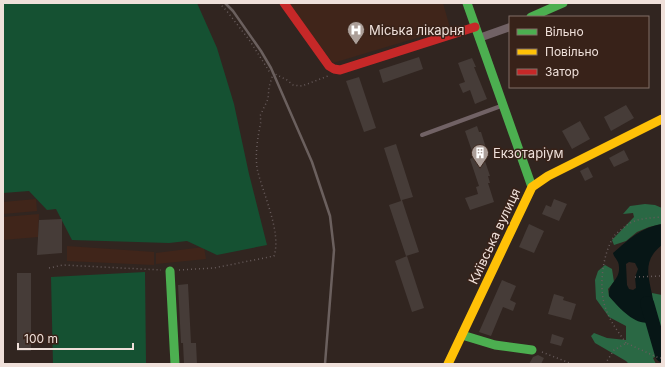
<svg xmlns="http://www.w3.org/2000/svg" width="665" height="367" font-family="Inter,sans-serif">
	<rect width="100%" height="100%" fill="#312520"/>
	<!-- built -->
	<g fill="#40251a">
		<path d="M287,3H443L450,28L333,63Z"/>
		<path d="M36,199L37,211L3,214V202Z"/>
		<path d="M39,214L38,237L3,240V217Z"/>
		<path d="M67,246L154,252V265L67,261Z"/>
		<path d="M204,247L206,259L156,264V253Z"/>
	</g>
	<!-- green -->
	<g fill="#155132">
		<path d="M3,3H197L217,48L234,104L249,174L267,245L217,255L187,241L169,243L72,240L56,209L47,210L29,191L3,193Z"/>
		<path d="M145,272L146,364H53L51,277Z"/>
	</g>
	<!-- forest -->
	<g fill="#2a6844">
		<path d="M645,204L655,205L662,208V224L649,227L637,232L626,241L614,245L612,240L634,217L633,213L623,214L630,206Z"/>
		<path d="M605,265L612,269L614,282L608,289L609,296L621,309L653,317L652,293L662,295V352L653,358L656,364H629L626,361L595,343L591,336L594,333L607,338L626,340V326L609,317L596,299L595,280L598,271Z"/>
	</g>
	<!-- water -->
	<path fill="#071616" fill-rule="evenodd" d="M662,224V245C632,268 662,294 651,322C636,327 618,307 609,296C608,282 620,281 619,267C619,260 614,258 613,253C629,239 640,228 662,224ZM629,262L635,263L638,269L635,277L636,288L633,290L629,289L627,285L626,264Z"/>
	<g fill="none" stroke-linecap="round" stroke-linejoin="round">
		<!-- river -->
		<path stroke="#071616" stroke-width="14" d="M647,303L662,355"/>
	</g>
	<!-- building -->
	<g fill="#463c38">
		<path d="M419,57L423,69L383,83L379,70Z"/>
		<path d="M472,58L476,67H474L487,99L475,104L470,90L463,93L459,84L465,82L458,63Z"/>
		<path d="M359,77L376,128L364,132L346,81Z"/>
		<path d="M626,105L634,118L611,131L604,117Z"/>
		<path d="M580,121L590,139L572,149L562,131Z"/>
		<path d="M477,126L479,132H481L486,148H485L487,154L483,155L490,176H488L490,183H488L494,202L470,210L465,198L478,194L476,187L479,186L470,159L474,157L465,131Z"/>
		<path d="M396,144L413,197L402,200L419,252L406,256L389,205L401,201L384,148Z"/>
		<path d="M624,150L629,160L614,167L609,158Z"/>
		<path d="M588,167L593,177L585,181L580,171Z"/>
		<path d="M554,199L567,204L559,221L542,214L546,205L551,207Z"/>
		<path d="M62,219V253L37,255L39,220Z"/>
		<path d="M529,224L544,231L534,253L519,247Z"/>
		<path d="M407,256L424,308L412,312L395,261Z"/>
		<rect x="17" y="273" width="14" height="78"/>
		<path d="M502,280L516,286L510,300L516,303L513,311L503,307L491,336L479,332Z"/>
		<path d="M188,284L191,343H196L197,364H184L183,343H181L178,285Z"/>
		<path d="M554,294L564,297L563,300L576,304L571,320L548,314Z"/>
		<path d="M552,334L564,338L561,346L550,343Z"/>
		<path d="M538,355L544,358L541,364H529L533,357Z"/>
	</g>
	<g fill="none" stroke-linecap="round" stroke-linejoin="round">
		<!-- path -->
		<g stroke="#685c5c" stroke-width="1.5" stroke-dasharray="1 3" stroke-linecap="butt">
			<path d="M219,3L226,10L250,41L269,71L287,80L293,85L302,86L328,76"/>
			<path d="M49,268L63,265L161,270"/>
			<path d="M179,270L214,268L274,256C282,232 262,192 257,168C255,152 258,136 261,121L260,116L268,99L269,87L273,74"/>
			<path d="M635,277L662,276"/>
			<path d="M626,343C617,330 608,319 604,303C599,285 603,251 615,235C618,232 623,228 627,225C636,218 651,218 662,217"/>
			<path d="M542,352L572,364"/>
			<path d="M605,364L614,350L626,343L659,358H662"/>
		</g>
		<!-- lane -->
		<path stroke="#716265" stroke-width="4" d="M422,135L501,106"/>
		<!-- street -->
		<path stroke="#716265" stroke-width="8" d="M479,38L510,27"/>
		<!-- fast -->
		<g stroke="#4caf50" stroke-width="9">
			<path d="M467,3L532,187"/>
			<path d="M531,17L563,3"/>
			<path d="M170,271L175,364"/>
			<path d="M462,335L495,345L532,350"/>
		</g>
		<!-- slow -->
		<path stroke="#ffc107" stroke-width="9" d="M448,364L532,187L548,176L662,119"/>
		<!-- jam -->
		<path stroke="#c62828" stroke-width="9" d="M284,3L329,66L334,69L340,70L475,27"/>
		<!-- rail -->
		<path stroke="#6b605e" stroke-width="2.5" d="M225,3L233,11L261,51L271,68L312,162L330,216L334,250L325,364"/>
	</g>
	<!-- icons -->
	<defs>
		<symbol id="hospital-pin" viewBox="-11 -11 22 30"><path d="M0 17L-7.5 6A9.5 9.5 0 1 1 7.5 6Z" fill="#ac9f99" stroke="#382219"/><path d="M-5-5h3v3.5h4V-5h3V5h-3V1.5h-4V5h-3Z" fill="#fff"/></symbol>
		<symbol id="building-pin" viewBox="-11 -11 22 30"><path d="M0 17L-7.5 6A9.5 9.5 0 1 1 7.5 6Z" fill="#ac9f99" stroke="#382219"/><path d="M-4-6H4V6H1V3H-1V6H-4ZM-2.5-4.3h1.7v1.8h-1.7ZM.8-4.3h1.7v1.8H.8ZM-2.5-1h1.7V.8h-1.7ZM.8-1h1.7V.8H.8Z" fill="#fff"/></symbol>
	</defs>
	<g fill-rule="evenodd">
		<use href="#hospital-pin" x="346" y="20" width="20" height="27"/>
		<use href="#building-pin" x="470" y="143" width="20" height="27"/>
	</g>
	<g text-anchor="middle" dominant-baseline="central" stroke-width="3" stroke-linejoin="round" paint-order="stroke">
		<!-- poi labels -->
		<g font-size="13" fill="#efe0da" stroke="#382219" text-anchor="start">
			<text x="369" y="30">Міська лікарня</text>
			<text x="493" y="153">Екзотаріум</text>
		</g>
		<!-- street labels -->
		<g font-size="13" fill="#efe0da" stroke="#382219">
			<text transform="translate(494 236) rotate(-65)">Київська вулиця</text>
		</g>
	</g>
	<!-- border -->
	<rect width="665" height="367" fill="none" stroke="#efe0da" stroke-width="8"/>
	<!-- legend -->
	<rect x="509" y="16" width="140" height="72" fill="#382219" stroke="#816e66"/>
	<rect x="517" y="29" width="20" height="6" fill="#4caf50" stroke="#816e66"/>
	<text x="545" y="36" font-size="12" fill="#efe0da">Вільно</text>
	<rect x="517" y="49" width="20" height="6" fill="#ffc107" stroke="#816e66"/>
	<text x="545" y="56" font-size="12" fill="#efe0da">Повільно</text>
	<rect x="517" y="69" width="20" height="6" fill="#c62828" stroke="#816e66"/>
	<text x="545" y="76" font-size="12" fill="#efe0da">Затор</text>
	<!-- scale -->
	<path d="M18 343v6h115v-6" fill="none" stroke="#efe0da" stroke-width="2"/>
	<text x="24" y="343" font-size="12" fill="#efe0da" stroke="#382219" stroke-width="3" paint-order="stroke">100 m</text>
</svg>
